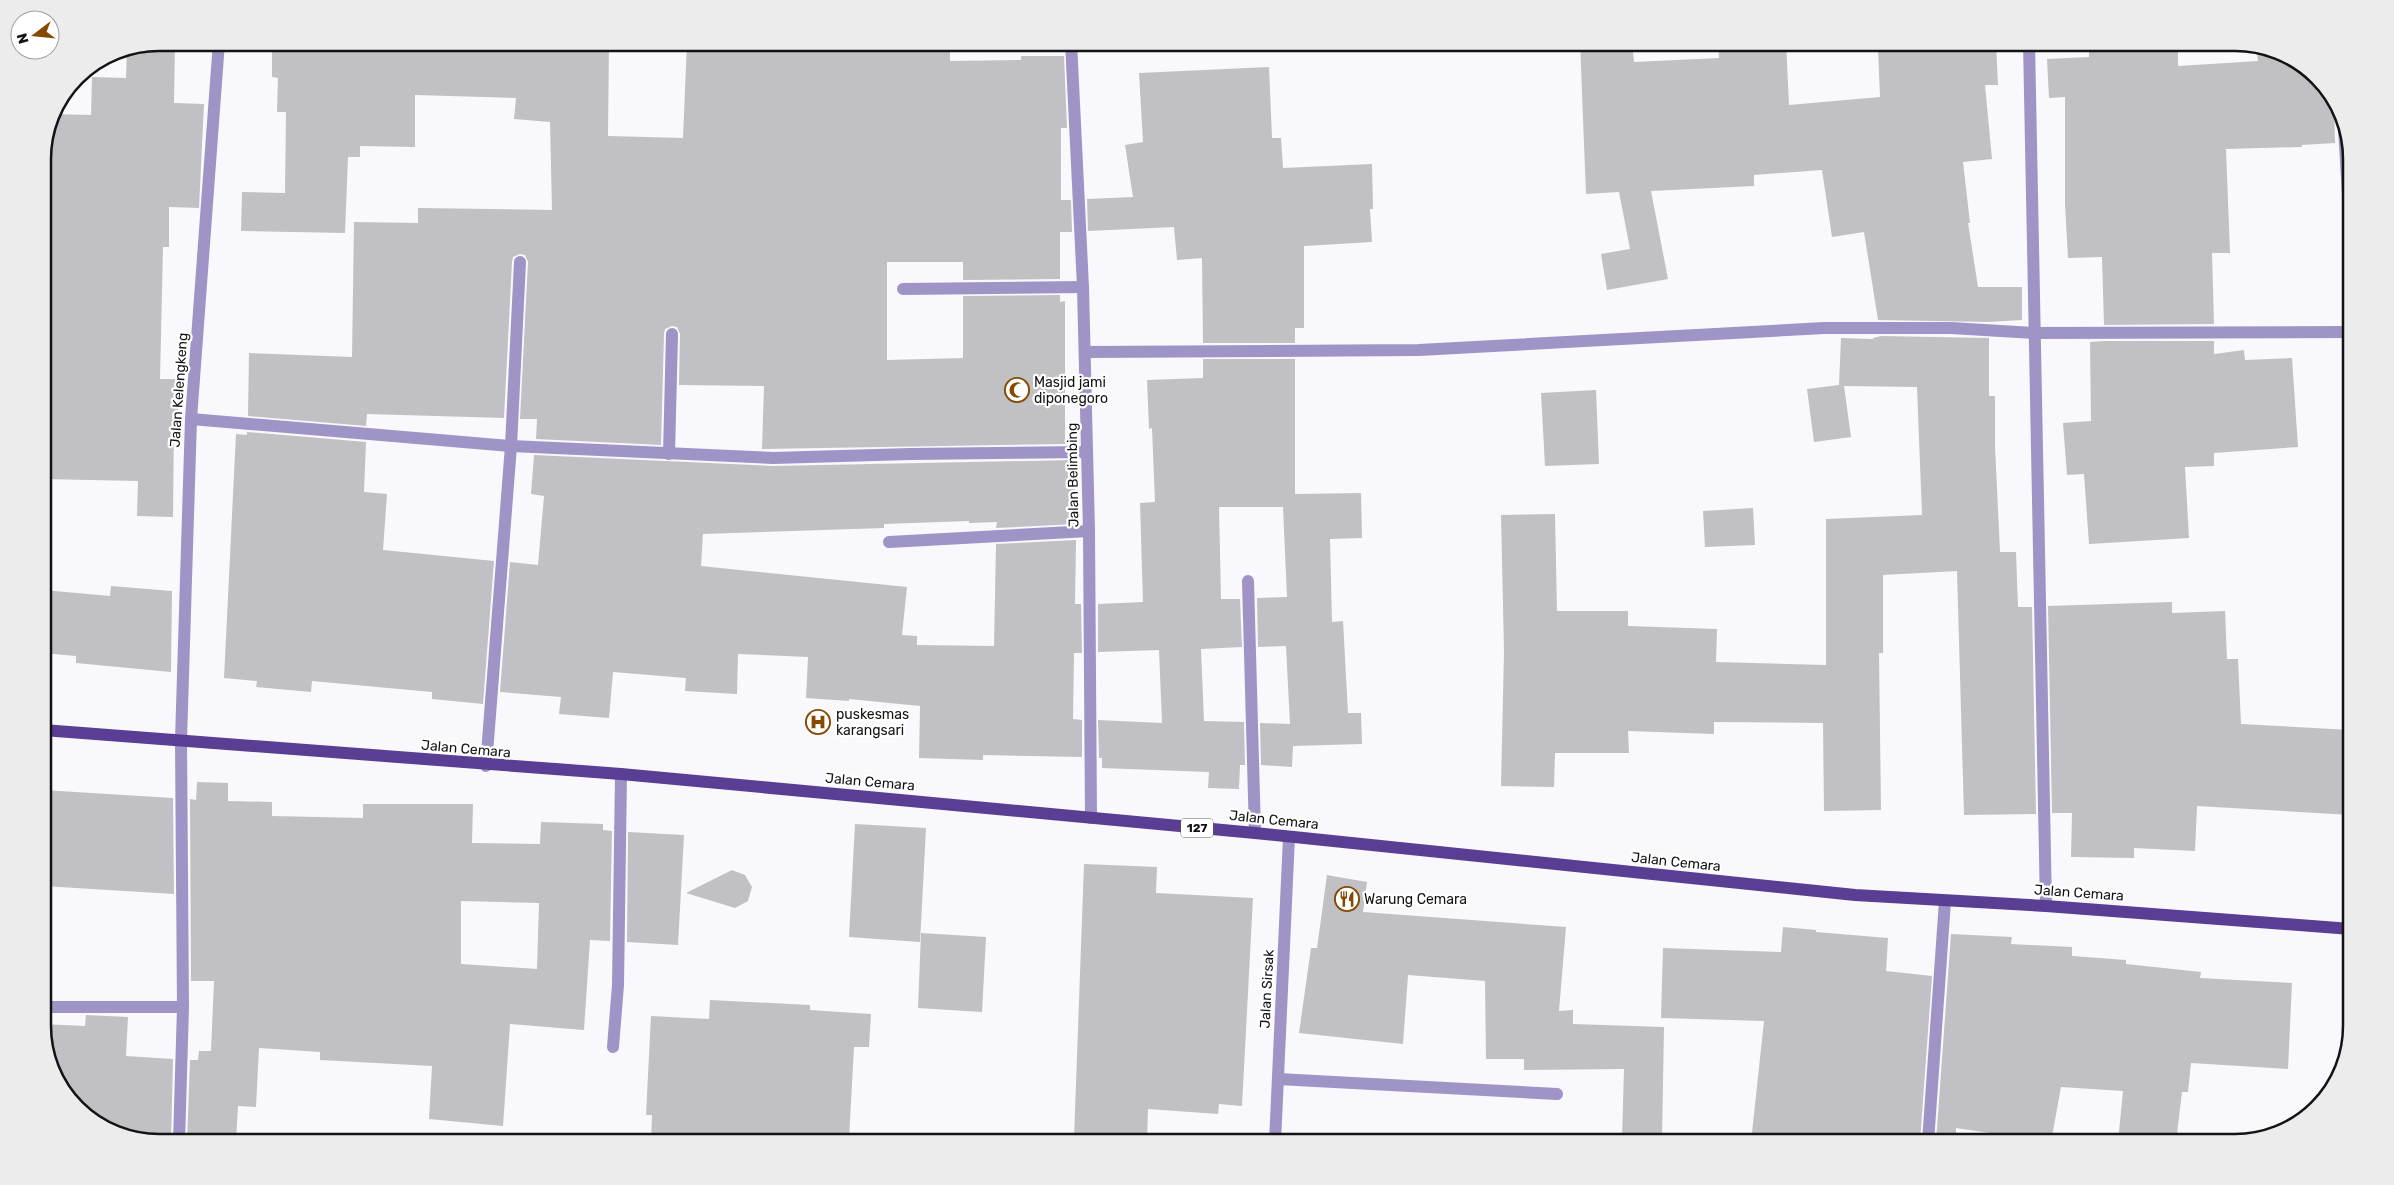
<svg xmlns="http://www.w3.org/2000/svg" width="2394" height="1185" font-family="Rubik,sans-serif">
	<rect width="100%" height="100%" fill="#f9f8fc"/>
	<!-- building -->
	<g fill="#c1c0c4" fill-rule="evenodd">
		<path d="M160,42H175L174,103L204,104L199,208L169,207V247H163L160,379H178V419H174L173,517L137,516L138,481L43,479V152L52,114L91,115L92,77L126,78L127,49Z"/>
		<path d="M272,42H609L608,136L683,138L687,42H756L755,45L875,50V42L950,43V61L1021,60V56H1064L1067,128H1061V200H1071L1072,232H1060V279L963,280V262H887V360L963,358V296L1060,295V302L1065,301V444L762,449L764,386L679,385L680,334L677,327L672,326L665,329L664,334L661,445L536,439L537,419H520L528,262L525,255L520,254L513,257L512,262L504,418L367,414L366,426L248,416L249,353L352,357L354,222L418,223V208L552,210L550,122L514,119L516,98L415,95V147L360,146V157H348L345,233L241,231L242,192L285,193L286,112H277L278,78L272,77Z"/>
		<path d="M1580,42H1632L1634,62L1719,58L1718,42H1786L1789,105L1880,97L1878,49L1933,47V44L1996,43L1998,85H1985L1992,159L1963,162L1970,223H1968L1978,287H2022V320L1989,322L1878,320L1864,232L1832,237L1822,170L1754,175V186L1651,191L1668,279L1607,290L1601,254L1630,249L1619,192L1586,194Z"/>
		<path d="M2089,42H2178V66L2258,61L2257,54L2279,53L2286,54L2332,94L2334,101L2335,143L2302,145V147L2226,149L2230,253H2212L2214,324L2104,325L2102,257L2068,258L2065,204V97L2049,98L2047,59L2089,57Z"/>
		<path d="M1269,67L1272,138H1281L1283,168L1372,164L1373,209H1370L1372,242L1304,246V328H1295V343H1203L1202,258L1177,260L1174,227L1088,231L1087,199L1133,197L1125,145L1143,142L1139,73Z"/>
		<path d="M1881,336L1989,338V396H1995V446L2000,552H2016L2018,607H2032L2036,814L1964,815L1957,571L1883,575V653H1879L1881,810L1824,811L1823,723L1714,722V734L1628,731L1629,753H1555L1554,787L1501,786L1504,651L1501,515L1555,514L1557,611H1628V626L1717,629L1716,662L1826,665V519L1922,515L1917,387L1844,386L1851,437L1814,442L1807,389L1839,385L1841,338L1873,339V338Z"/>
		<path d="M2104,341H2214V354L2244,350L2245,360L2292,358L2298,447L2214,453V466L2185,467L2189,538L2089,544L2084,474L2067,475L2063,423L2091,421L2090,342Z"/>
		<path d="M1203,359H1295V494L1361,493L1362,538L1330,539L1332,622L1343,621L1348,713H1361L1362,744L1293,746L1292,767L1261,765L1260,723L1290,724L1286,646L1258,647L1257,598L1287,597L1283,507H1219L1221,599H1240L1242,647L1201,649L1204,721L1244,722L1245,765H1240L1239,789L1208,788L1209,772L1102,768V758H1099L1098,720L1162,723L1159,650L1098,652V604L1143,602L1140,503L1155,502L1152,428L1149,429L1147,380L1203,378Z"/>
		<path d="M1596,390L1599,464L1545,466L1541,393Z"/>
		<path d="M247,432L366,442L364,492L387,494L383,550L494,561L483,704L432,699V692L312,681L311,692L256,687L257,681L224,678L236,434L247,435Z"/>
		<path d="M534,455L773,466L1074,460L1076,524L996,528L997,522L969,523V521L884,524V528L703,534L701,566L907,587L902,635L917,636V645L994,646L996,544L1076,540L1075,604H1081L1082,653H1074L1073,719L1082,720V757L983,755V760L919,758L920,706L849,699V701L806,698L808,657L738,654L737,694L685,691L686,678L613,672L609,718L559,714L561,697L500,692L510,562L538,565L544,496L531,494Z"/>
		<path d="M1753,508L1755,545L1705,547L1703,511Z"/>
		<path d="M111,586L172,591L171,672L76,663V656L43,653V590L110,596Z"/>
		<path d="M2172,602V613L2225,611L2227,659H2238L2241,724L2351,730V815L2197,806L2195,851L2134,848V858L2071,857L2072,813H2052L2048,606Z"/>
		<path d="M197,782L228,783V801L272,802V816L363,818V804H473L472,843L540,844L541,822L603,824V830L612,831L610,941L590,940L584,1030L510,1024L503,1126L429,1119L432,1066L320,1060V1052L259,1048L256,1107L238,1106L236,1142H187L190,1060H198L199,1051H211L214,981H191L190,799L196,800ZM461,901L539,903L537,969L461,964Z"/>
		<path d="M43,790L173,798L174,894L43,886Z"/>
		<path d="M855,824L926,828L920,942L849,937Z"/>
		<path d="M628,832L684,835L678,945L627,942Z"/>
		<path d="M1084,864L1157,867L1156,893L1253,898L1242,1106L1219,1104L1218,1114L1148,1109L1147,1141L1074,1138Z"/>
		<path d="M732,870L745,875L752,887L748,901L735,908L686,893Z"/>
		<path d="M1327,875L1367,882L1363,912L1566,927L1559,1011L1573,1010V1024L1664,1027L1662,1140L1622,1139L1624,1069L1524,1070V1059H1486L1485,981L1408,975L1403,1044L1299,1033L1311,948H1317Z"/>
		<path d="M1783,927L1816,930V932L1888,938L1886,971L1932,976L1920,1142H1751L1764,1021L1661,1018L1663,948L1781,952Z"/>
		<path d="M921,933L986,937L982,1012L918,1008Z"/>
		<path d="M1951,934L2012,937L2011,944L2072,947V956L2126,960V964L2201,972L2200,978L2292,983L2288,1069L2191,1063L2188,1092H2182L2176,1142H2118L2123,1091L2061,1087L2051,1142L1956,1128V1142H1936Z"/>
		<path d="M710,1000L810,1005V1010L871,1014L869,1047H854L849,1139L804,1137L803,1142H651L652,1115H646L651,1016L709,1019Z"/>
		<path d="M86,1015L128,1017L126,1056L173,1059L171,1142H160L108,1131L62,1091L43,1033V1024L85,1026Z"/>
	</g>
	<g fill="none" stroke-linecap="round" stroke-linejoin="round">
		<!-- minor -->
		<g stroke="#9f94c5" stroke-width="12">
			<path d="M1071,42L1083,287L1089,531L1091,818"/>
			<path d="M2029,42L2046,906"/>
			<path d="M2344,129L2351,244"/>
			<path d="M903,289L1083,287"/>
			<path d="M1085,352L1419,350L1824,328H1951L2035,333L2351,332"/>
			<path d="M191,419L511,446L773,458L910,454L1087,452"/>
			<path d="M669,454L672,334"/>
			<path d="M889,542L1089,531"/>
			<path d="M1248,581L1255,833"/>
			<path d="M486,766L511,446L520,262"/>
			<path d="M43,1007H183"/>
			<path d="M613,1047L618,985L621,774"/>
			<path d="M1278,1079L1557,1094"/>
			<path d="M179,1142L183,1007L181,740L191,419L219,42"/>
			<path d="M1275,1142L1289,837"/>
			<path d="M1928,1142L1945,901"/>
		</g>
		<!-- major -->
		<path stroke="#593e94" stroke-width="12" d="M43,730L621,774L1255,833L1855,895L2046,906L2351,929"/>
	</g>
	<!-- icons -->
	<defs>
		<symbol id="mosque-ring" viewBox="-11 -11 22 22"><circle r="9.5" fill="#fff" stroke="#854a02" stroke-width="1.5"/><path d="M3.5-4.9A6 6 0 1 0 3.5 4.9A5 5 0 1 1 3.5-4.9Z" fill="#854a02"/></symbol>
		<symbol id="hospital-ring" viewBox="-11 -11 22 22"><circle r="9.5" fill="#fff" stroke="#854a02" stroke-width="1.5"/><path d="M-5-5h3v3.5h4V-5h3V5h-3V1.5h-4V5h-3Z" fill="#854a02"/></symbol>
		<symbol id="restaurant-ring" viewBox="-11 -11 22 22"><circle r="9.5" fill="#fff" stroke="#854a02" stroke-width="1.5"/><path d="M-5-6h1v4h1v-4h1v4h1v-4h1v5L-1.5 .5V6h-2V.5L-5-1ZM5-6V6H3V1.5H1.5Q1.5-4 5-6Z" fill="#854a02"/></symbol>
	</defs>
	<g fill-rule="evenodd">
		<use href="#mosque-ring" x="1003" y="376" width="28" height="28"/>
		<use href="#hospital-ring" x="804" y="708" width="28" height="28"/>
		<use href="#restaurant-ring" x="1333" y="885" width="28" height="28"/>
	</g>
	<g text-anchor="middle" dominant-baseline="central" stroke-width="4.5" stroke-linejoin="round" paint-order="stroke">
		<!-- shield labels -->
		<rect fill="#fff" stroke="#5a595a" stroke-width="1" x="1181" y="818.5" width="32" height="19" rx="4"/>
		<g font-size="12" font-weight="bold" fill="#131214">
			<text x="1197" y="828">127</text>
		</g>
		<!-- poi labels -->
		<g font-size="14" fill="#131214" stroke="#fff" text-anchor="start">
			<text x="1034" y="382">Masjid jami<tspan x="1034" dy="16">diponegoro</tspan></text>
			<text x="836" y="714">puskesmas<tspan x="836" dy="16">karangsari</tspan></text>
			<text x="1364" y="899">Warung Cemara</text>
		</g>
		<!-- street labels -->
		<g font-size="14" fill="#131214" stroke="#fff">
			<text transform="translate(179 390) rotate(-86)">Jalan Kelengkeng</text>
			<text transform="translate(1073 475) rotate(-91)">Jalan Belimbing</text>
			<text transform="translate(466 749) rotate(5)">Jalan Cemara</text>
			<text transform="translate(870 782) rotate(5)">Jalan Cemara</text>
			<text transform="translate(1274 820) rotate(6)">Jalan Cemara</text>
			<text transform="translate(1676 862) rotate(6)">Jalan Cemara</text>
			<text transform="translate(2079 893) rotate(4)">Jalan Cemara</text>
			<text transform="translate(1267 989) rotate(-87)">Jalan Sirsak</text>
		</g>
	</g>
	<!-- crop -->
	<path d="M0 0H2394V1185H0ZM159 51H2235A108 108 0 0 1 2343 159V1026A108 108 0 0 1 2235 1134H159A108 108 0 0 1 51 1026V159A108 108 0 0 1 159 51Z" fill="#ececec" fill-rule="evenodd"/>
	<path fill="none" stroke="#131214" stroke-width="2.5" d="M159 51H2235A108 108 0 0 1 2343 159V1026A108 108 0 0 1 2235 1134H159A108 108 0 0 1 51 1026V159A108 108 0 0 1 159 51Z"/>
	<!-- north arrow -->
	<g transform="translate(35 35) rotate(254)"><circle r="24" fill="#ffffff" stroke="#a1a0a1"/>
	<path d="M0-4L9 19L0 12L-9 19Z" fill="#854a02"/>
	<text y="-8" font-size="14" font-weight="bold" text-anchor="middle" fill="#131214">N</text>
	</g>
</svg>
